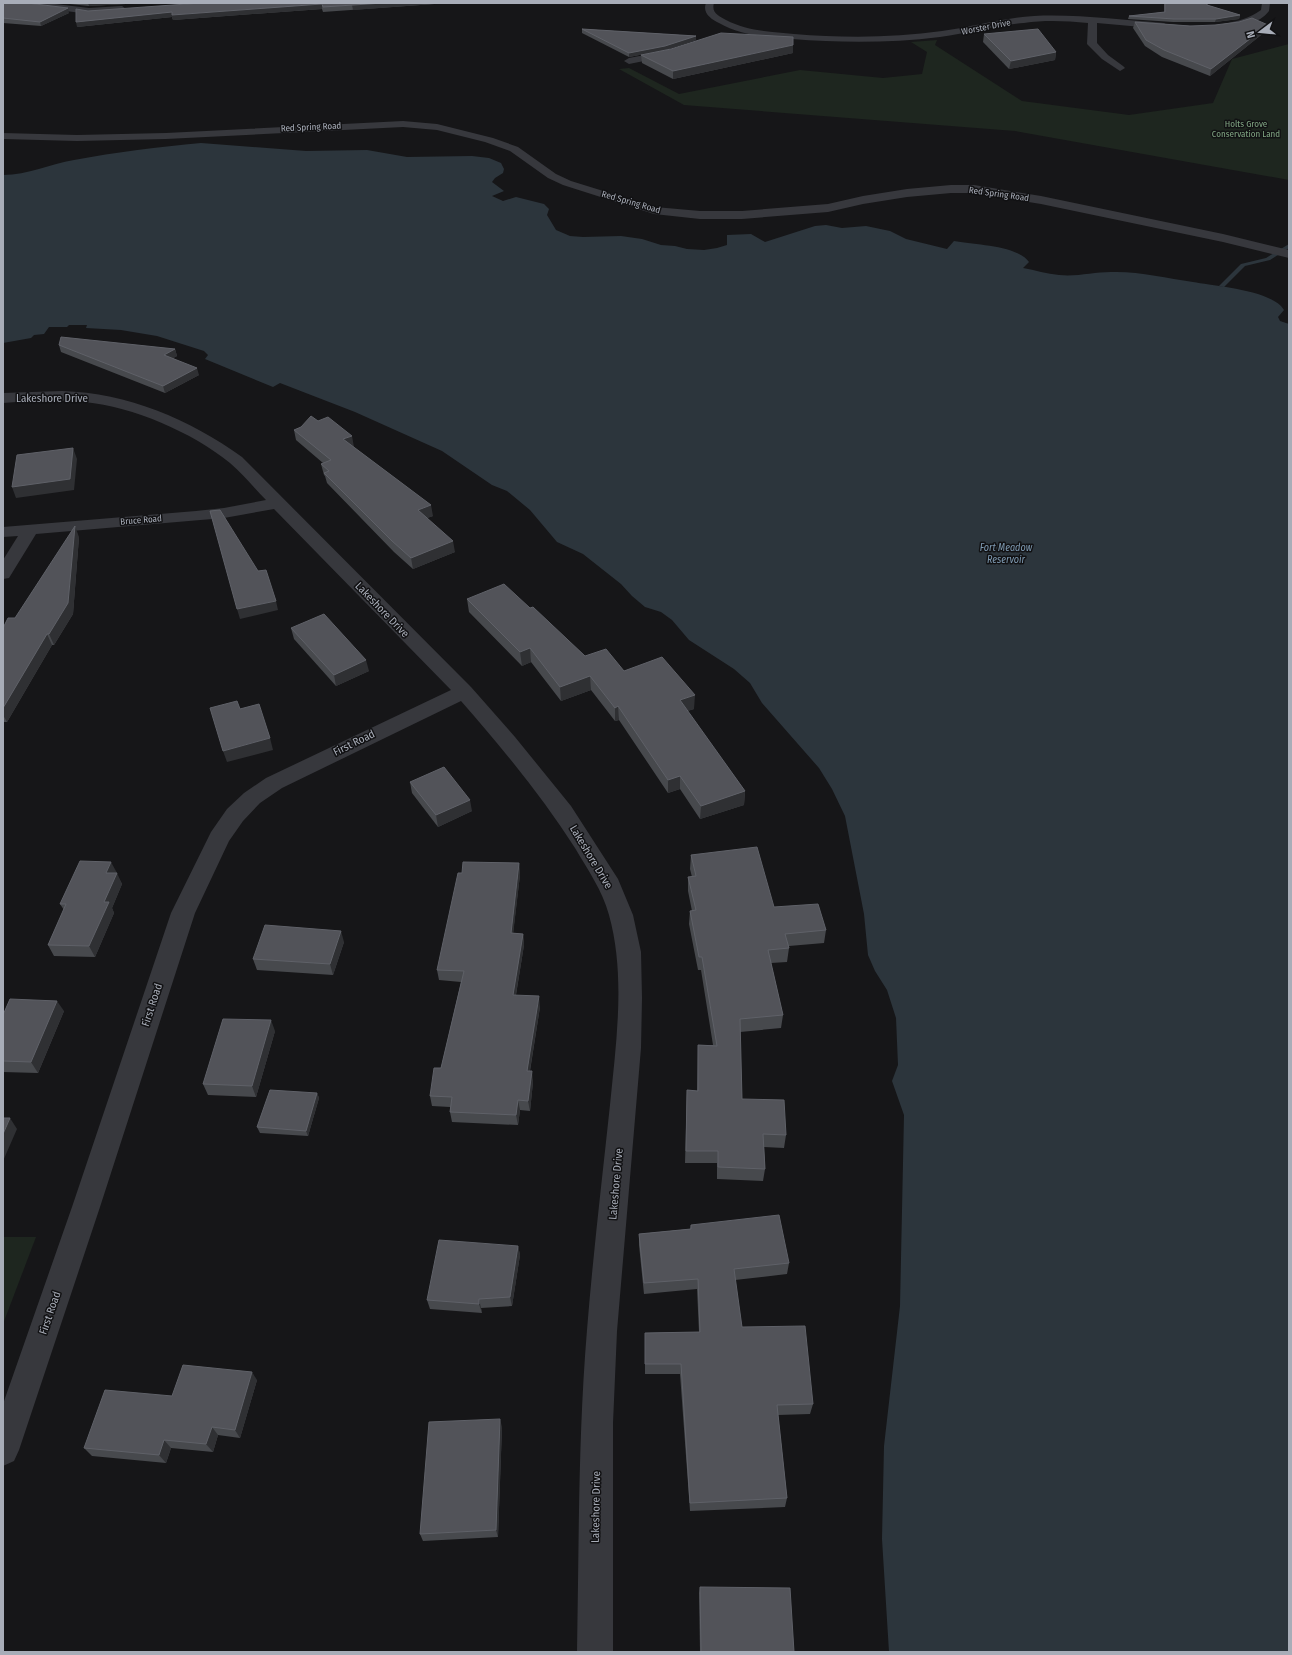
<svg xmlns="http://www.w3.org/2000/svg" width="1292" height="1655" font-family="'Fira Sans Condensed',sans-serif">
	<rect width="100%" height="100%" fill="#161618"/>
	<!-- green -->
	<g fill="#1e261f">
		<path d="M937,40L935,45L1022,101L1129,115L1213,103L1232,59L1289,44V180L1015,131L684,105L619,69L629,68L679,94L800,70L883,78L922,74L927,52L911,42Z"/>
		<path d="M3,1237H36L3,1324Z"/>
	</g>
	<!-- water -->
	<path fill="#2c353c" d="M201,143L306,151L367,150L407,157L472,156L489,158L501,163L504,169L503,173L495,178L492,182L504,191L492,196L503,201L516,197L544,204L549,209L547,215L556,230L570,236L583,237L621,236L642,239L661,245L675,246L687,249L704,250L717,248L727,245V235L751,234L765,242L815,226L826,225L842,228L866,226L890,231L906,239L947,249L954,241C974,245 1017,245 1029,262L1023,268C1035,270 1047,274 1059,275C1076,277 1094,272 1111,272C1138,271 1166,278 1193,282C1213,286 1273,290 1284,310L1278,317L1280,321L1289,324V1652H889L882,1539L884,1446L900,1306L904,1115L892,1081L898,1065L896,1018L887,990L875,971L868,955L864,914L845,816L832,789L819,768L762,703L750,683L734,669L689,640L672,620L661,612L645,607L632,596L621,584L583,554L557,542L530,510L507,491L492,485L442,451L355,412L280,383L273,387L205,359L208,355L204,351L157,336L121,330L86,328L87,325H69L67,327H49L44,334L34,335L31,338L3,343V175C28,175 50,164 74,160C116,152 159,147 201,143Z"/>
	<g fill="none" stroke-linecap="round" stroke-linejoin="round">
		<!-- stream -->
		<path fill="#2c353c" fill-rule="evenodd" d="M1289,244V248L1270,260L1245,266L1224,287L1219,286L1241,264L1266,258Z"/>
		<!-- minor -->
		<g fill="#37383d" fill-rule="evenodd">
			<path d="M23,3H47L89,8L122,6L126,9L122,12L89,14L27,6Z"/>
			<path d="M706,3H714C711,13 719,16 726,20C747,31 771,32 794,34C843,38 893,38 942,31C973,27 1003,18 1034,16C1077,14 1121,20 1164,23L1169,26L1164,29L1097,23V43L1108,55L1123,66L1125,68L1120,71L1102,59L1087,44L1088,23C1066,21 1045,20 1024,23C996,25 968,33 940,37C891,43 842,43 792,39C767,37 741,36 719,23C711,19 702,13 706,3Z"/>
			<path d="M1262,3H1270L1269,11C1259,24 1241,26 1226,29L1221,26L1223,24C1237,21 1249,19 1261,10Z"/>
			<path d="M671,50L676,53L674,55L629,64L624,61L629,58Z"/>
			<path d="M403,121L437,124L493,138L518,147L556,174L571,181L655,207L700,211H742L828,204L863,196L907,189L951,185H974L1041,196L1223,234L1289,250V258L1223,242L1041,204L974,193H951L907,197L863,204L828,212L742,219H700L654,214L563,185L548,178L510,151L485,142L437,130L403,127L166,139L77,141L3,139V133L77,135L166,133Z"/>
			<path d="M62,391C128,393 189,419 242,457L471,687L515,737L571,806L618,879L633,915L641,952L642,998L641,1048L617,1331L613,1423V1652H577C579,1545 578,1437 587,1330C593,1255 602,1180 610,1105C616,1043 626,976 609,915C602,890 588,870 575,848C542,796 502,748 461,701L282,788L260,803L243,821L229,841L195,913L100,1207L19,1450L14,1461L3,1466V1404L72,1207L171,913L211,832L227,809L244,793L266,778L451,690L274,509L224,518L36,534L9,578L3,579V560L18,536L3,537V527L196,511L224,508L266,500C254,488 243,474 230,463C192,432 133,407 85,402C58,399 30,401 3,403V393Z"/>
		</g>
	</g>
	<!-- wall -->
	<g fill="#47494d">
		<path d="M3,3L69,13L41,26L3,23Z"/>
		<path d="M60,3H144L89,6Z"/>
		<path d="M448,3L323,12L322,9L173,20L172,17L77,27L88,11Z"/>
		<path d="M1164,3H1207V5L1240,15L1239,19L1215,22H1173L1128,19L1129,16L1164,12Z"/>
		<path d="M1135,22L1266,31L1210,76L1162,57L1145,46L1133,28Z"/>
		<path d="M582,29L696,36V40L665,50L629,57L582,33Z"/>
		<path d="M984,34L1056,52L1055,60L1009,69L983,42Z"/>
		<path d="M793,53L673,79L642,63L641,55Z"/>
		<path d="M59,345L175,349L177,356L173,358L199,375L165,393L61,352Z"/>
		<path d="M301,427L354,447H353L433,516L427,518L455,552L413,569L394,552L327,483L325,476L324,475L321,464L323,463L296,440L294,430Z"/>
		<path d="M79,537L73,614L54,645H52L7,722H3V628L15,618Z"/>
		<path d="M467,599L530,608L585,656L624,671L694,709L687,711L745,791L744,805L700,819L680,789L668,793L619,720L615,721L591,690L561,701L531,662L522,666L469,612Z"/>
		<path d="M291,628L369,671L336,686L294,639Z"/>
		<path d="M410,782L472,811L438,827L412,793Z"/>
		<path d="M691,855L774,907L826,930L824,943L789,946V948L787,962L771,963L783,1015L781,1028L740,1032L742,1099L786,1135L784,1148L764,1147L765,1169L763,1181L717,1179V1163H685L687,1090L697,1091L698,1045H713L701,970H698L689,924L690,911H692L688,891V877H692L690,869Z"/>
		<path d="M519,863L520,875L513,933L523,934L524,945L516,995L540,1007L530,1071L533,1082L530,1111L520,1110L518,1125L452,1122L450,1112V1107L432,1106L430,1096L441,1068L461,982L439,980L437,970L462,873Z"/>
		<path d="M116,873L122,884L112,908L114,913L95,957L54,956L48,945L64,910L60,904Z"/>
		<path d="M344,942L333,975L257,970L253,959Z"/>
		<path d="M64,1011L38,1073L3,1072V1015Z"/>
		<path d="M275,1031L256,1097L208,1095L203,1084Z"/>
		<path d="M317,1093L319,1098L308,1136L260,1133L257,1127Z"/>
		<path d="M691,1225L789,1263L787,1274L735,1280L742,1327L813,1404L810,1414L778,1415L787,1498L785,1507L690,1511L680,1374H645V1333L699,1332L697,1289L644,1294L639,1245V1234L690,1229Z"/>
		<path d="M518,1246L520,1255L512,1306L481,1308L482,1313L430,1309L427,1300Z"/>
		<path d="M257,1380L240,1438L218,1435L213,1452L171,1448L166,1463L92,1456L84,1448L172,1396Z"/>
		<path d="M502,1427L498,1537L423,1541L420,1534Z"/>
		<path d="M700,1587L794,1652H700L699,1593Z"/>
	</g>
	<!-- shaded-wall -->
	<g fill="#2f3033">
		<path d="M88,3H144L89,6Z"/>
		<path d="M383,3H448L353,10L352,5Z"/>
		<path d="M322,4V9L173,20L172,17L77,27L76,22L172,12Z"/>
		<path d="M68,8L69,13L41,26L40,22Z"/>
		<path d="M1240,15L1239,19L1215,22L1216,19Z"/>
		<path d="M1268,25L1266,31L1210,76L1211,69Z"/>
		<path d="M696,36V40L665,50L629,57V53Z"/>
		<path d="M793,45V53L673,79V71Z"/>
		<path d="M1056,52L1055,60L1009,69L1011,61Z"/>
		<path d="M175,349L177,356L167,362L164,355Z"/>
		<path d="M197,368L199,375L165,393L163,386Z"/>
		<path d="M352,436L354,447L345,450L343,439Z"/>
		<path d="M73,448L77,459L74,490L16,498L12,487Z"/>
		<path d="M431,505L433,516L419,521L418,510Z"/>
		<path d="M75,526L79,537L73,614L54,645L49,634Z"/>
		<path d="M453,541L455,552L413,569L411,558Z"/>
		<path d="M276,601L278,610L240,619L237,609Z"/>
		<path d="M47,634L52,645L7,722L3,715V708Z"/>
		<path d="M530,648L531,662L522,666L520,652Z"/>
		<path d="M366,660L369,671L336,686L334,675Z"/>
		<path d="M590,676L591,690L561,701L560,687Z"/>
		<path d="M695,695L694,709L679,714L680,700Z"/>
		<path d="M618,706L619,720L615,721V708Z"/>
		<path d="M270,738L273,750L227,762L223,751Z"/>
		<path d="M680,776V789L668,793V780Z"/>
		<path d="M745,791L744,805L700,819L701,806Z"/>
		<path d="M470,800L472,811L438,827L436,815Z"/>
		<path d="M111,862L117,873H106Z"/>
		<path d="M519,863L520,875L512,944L511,933Z"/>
		<path d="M117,873L122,884L112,908L114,913L95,957L89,946L104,902Z"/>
		<path d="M341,931L344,942L333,975L330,964Z"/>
		<path d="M523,934L524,945L514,1006L513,995Z"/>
		<path d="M539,996L540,1007L528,1082L527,1071Z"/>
		<path d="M57,1001L64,1011L38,1073L31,1062Z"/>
		<path d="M271,1020L275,1031L256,1097L252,1086Z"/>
		<path d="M532,1071L533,1082L530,1111L528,1101Z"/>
		<path d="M317,1093L319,1098L308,1136L306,1131Z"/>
		<path d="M518,1100L520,1110L518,1125L516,1115Z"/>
		<path d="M10,1118L17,1129L3,1161V1134Z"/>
		<path d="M518,1246L520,1255L512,1306L510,1297Z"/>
		<path d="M479,1299L481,1308L482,1313L479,1304Z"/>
		<path d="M252,1372L257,1380L240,1438L235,1430Z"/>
		<path d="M500,1419L502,1427L498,1537L496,1530Z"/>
		<path d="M212,1427L218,1435L213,1452L206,1444Z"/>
		<path d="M164,1440L171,1448L166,1463L159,1455Z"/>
	</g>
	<!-- building -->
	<g fill="#525359" stroke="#5f6168">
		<path d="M3,3H27L68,8L40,22L3,18Z"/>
		<path d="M201,3H383L323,7L322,4L172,15V12L76,22V9L88,11Z"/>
		<path d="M1165,3H1207V5L1240,15L1216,19H1174L1129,16L1165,12Z"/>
		<path d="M1252,18L1268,25L1211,69L1164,50L1146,40L1135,22L1190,26L1215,25L1239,22Z"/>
		<path d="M582,29L696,36L665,46L629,53Z"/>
		<path d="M1038,29L1056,52L1011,61L984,34Z"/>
		<path d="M721,33L793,37V45L673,71L641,55L671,49Z"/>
		<path d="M61,337L175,349L164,355L197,368L163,386L59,345Z"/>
		<path d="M311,416L318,421L328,417L352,436L343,439L431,505L418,510L453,541L411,558L392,541L324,473L329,471L321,464L331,460L294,430L301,427Z"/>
		<path d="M73,448L70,479L12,487L17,455Z"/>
		<path d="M220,510L258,571L266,570L276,601L237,609L210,511Z"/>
		<path d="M75,526L68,603L49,634H47L3,708V628L8,618H15Z"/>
		<path d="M504,584L530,608L533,607L585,656L606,649L624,671L662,657L695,695L680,700L745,791L701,806L680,776L668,780L618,706L615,708L590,676L560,687L530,648L520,652L467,599Z"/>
		<path d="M324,614L366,660L334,675L291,628Z"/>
		<path d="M237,701L240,709L259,704L270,738L223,751L210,708Z"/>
		<path d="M444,767L470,800L436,815L410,782Z"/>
		<path d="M757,847L774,907L818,904L826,930L785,934L789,948L768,950L783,1015L740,1019L742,1099L784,1100L786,1135L763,1134L765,1169L718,1167V1151H686L687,1090L698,1091V1045L717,1046L702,957H699L690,911L696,910L688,877L696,876L691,855Z"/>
		<path d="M80,861L111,862L106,873H117L104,902H109L89,946L48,945L66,904H60Z"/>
		<path d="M463,862L519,863L511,933L523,934L513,995L539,996L527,1071H532L528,1101L518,1100L516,1115L450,1112L452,1097L430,1096L434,1068H441L464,971L437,970L458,873H462Z"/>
		<path d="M265,925L341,931L330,964L253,959Z"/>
		<path d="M10,999L57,1001L31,1062L3,1061V1015Z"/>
		<path d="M223,1019L271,1020L252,1086L203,1084Z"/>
		<path d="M270,1090L317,1093L306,1131L257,1127Z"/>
		<path d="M3,1118H10L3,1134Z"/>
		<path d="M779,1215L789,1263L734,1269L742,1327L805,1326L813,1404L777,1405L787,1498L690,1503L681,1364H645V1333L700,1332L698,1279L644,1283L639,1234L691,1229V1225Z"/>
		<path d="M439,1240L518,1246L510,1297L479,1299V1304L427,1300Z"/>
		<path d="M183,1365L252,1372L235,1430L212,1427L206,1444L164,1440L159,1455L84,1448L105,1390L172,1396Z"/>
		<path d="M500,1419L496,1530L420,1534L429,1422Z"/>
		<path d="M700,1587L790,1588L794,1652H701Z"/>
	</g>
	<g text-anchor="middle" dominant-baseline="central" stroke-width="3" stroke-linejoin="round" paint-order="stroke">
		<!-- far-street labels -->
		<g font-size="9" fill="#a8adb8" stroke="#111113">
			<text transform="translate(986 27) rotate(-11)">Worster Drive</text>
			<text transform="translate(311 127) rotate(-3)">Red Spring Road</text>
			<text transform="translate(999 194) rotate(8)">Red Spring Road</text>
			<text transform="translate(631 202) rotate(16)">Red Spring Road</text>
			<text transform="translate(141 520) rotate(-5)">Bruce Road</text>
		</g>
		<!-- far-park labels -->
		<g font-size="9" fill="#7fa381" stroke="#111113">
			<text x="1246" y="124">Holts Grove<tspan x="1246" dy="10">Conservation Land</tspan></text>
		</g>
		<!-- far-water labels -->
		<g font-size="10" font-style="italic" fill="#7f9bb3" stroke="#111113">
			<text x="1006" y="548">Fort Meadow<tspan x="1006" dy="12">Reservoir</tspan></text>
		</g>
		<!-- street labels -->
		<g font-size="11" fill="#a8adb8" stroke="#111113">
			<text x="52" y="398">Lakeshore Drive</text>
			<text transform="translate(382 610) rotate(46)">Lakeshore Drive</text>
			<text transform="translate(354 743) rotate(-26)">First Road</text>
			<text transform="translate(591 857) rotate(59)">Lakeshore Drive</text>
			<text transform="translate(152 1005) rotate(-72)">First Road</text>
			<text transform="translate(616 1184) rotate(-85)">Lakeshore Drive</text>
			<text transform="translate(50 1313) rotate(-71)">First Road</text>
			<text transform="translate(596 1507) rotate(-89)">Lakeshore Drive</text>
		</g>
	</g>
	<!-- border -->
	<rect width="1292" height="1655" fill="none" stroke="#a8adb8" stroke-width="8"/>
	<!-- north arrow -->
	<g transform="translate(1260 32) rotate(254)" stroke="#111113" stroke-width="3" paint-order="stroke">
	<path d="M0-3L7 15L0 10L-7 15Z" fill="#a8adb8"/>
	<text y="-6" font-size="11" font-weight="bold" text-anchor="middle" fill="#a8adb8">N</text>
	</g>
</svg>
